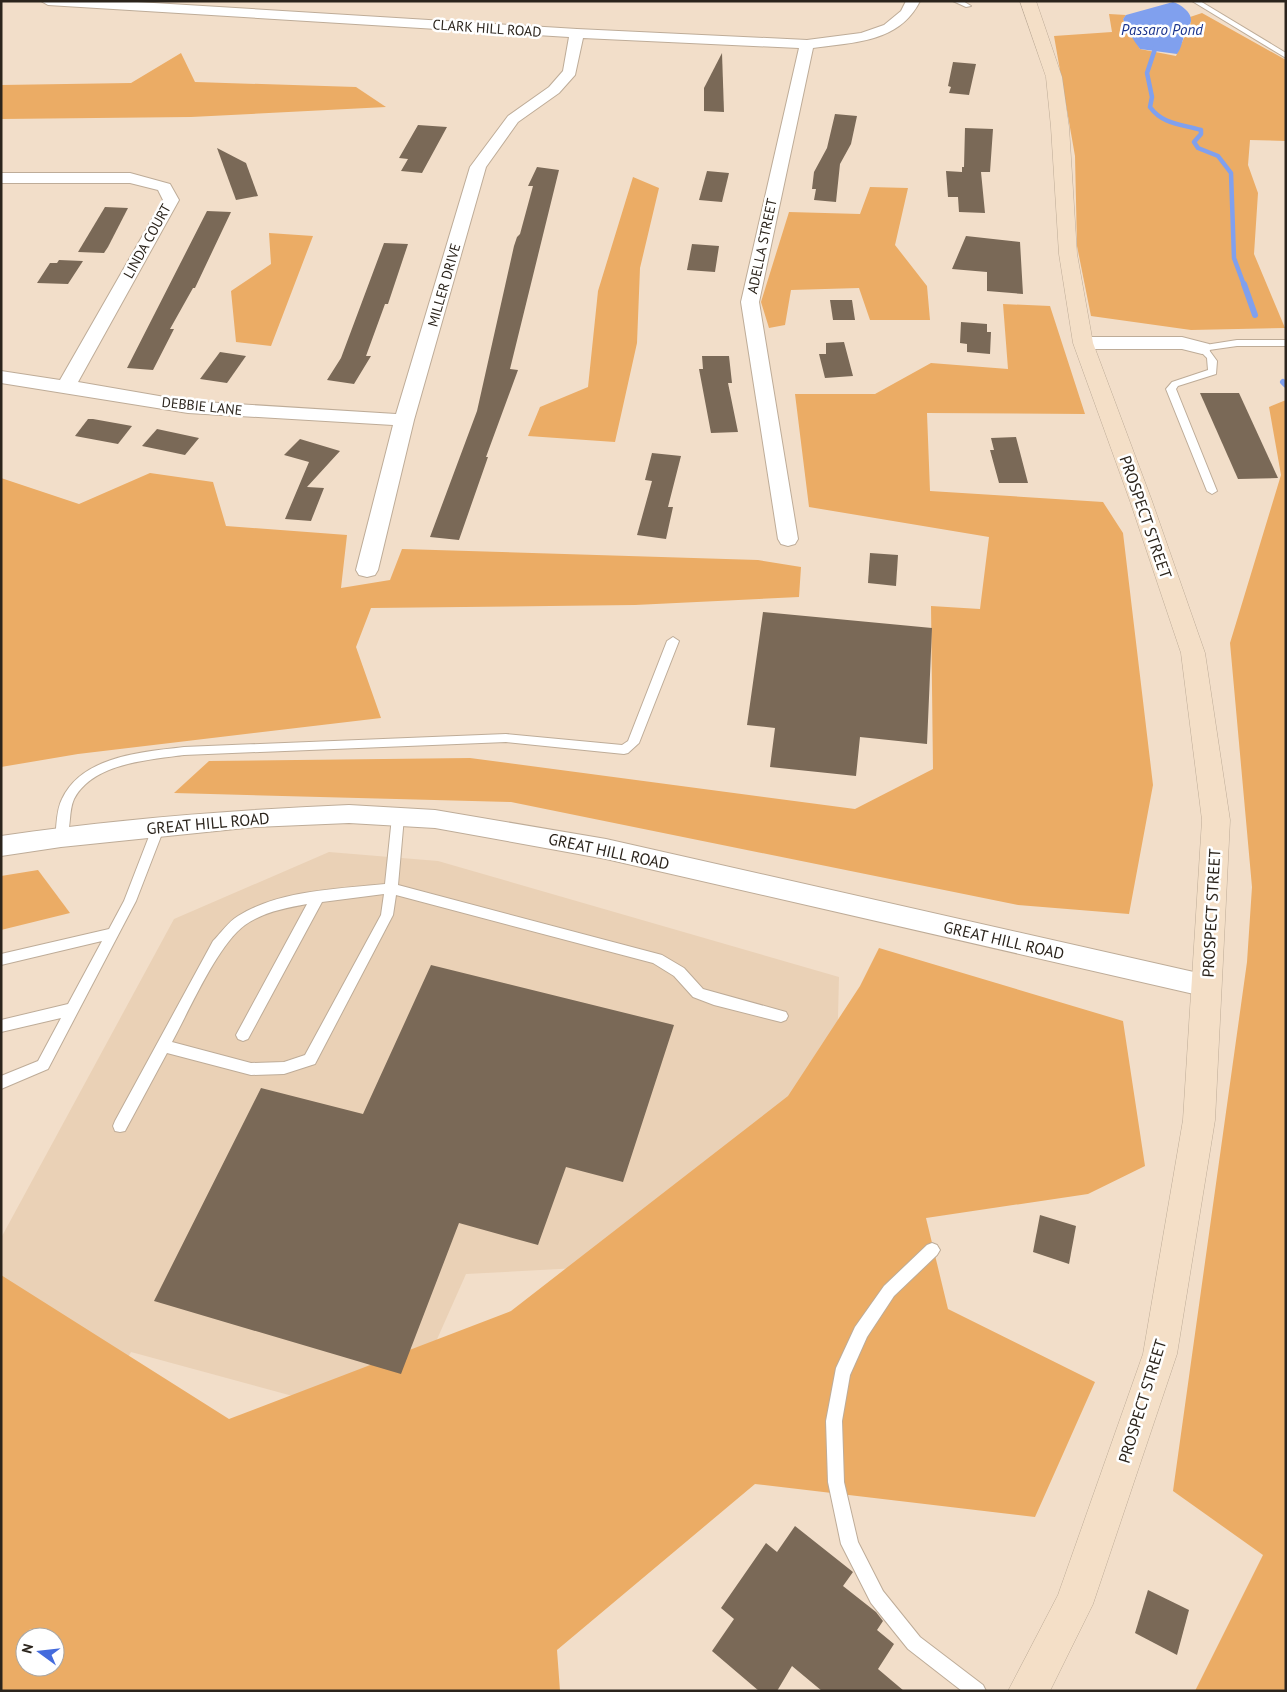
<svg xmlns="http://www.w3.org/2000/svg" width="1287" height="1692" font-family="'PT Sans',sans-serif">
	<rect width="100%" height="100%" fill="#f2dec9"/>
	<!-- built -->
	<path fill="#ead1b6" d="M329,852L438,861L839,977L836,1096L615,1266L466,1274L399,1425L131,1352L88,1432L1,1403V1238L174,919Z"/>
	<!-- green -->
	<g fill="#ebac65" fill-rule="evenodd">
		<path d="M1202,13L1286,60V141L1250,140L1248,165L1258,193L1254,254L1285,328L1191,330L1091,316L1077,246L1075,156L1054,36L1112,32L1109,14L1126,15L1123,19L1125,23L1140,49L1176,56L1191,22L1190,17Z"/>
		<path d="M181,53L195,82L356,87L386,107L191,117L1,119V85L131,83Z"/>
		<path d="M633,177L659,188L640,268L637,343L615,442L528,436L540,407L588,387L598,291Z"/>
		<path d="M870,187L908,188L895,245L927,286L930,320H870L859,288L791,290L785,325L769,328L761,302L789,212L860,214Z"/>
		<path d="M269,233L313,236L271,346L236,342L231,291L271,264Z"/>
		<path d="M1003,304L1050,306L1085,414L927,413L930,491L1103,502L1123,533L1153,785L1129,914L1018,905L511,802L174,793L209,761L470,758L855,809L933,769L931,606L980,609L989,537L809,507L795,394H875L931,363L1008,369Z"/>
		<path d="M1286,400V1691H1195L1263,1555L1173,1491L1247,962L1252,887L1230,643L1281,475L1269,407Z"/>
		<path d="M150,473L213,482L226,526L347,535L341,588L390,580L402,549L758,560L801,567L799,597L635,605L371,608L356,647L381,718L78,754L1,767V478L79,504Z"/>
		<path d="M38,870L70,913L1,930V876Z"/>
		<path d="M879,948L1123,1021L1145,1166L1088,1194L926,1218L948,1309L1095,1382L1035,1517L755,1484L557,1650L560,1691H1V1275L229,1419L511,1311L788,1096L860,986ZM25,1637H55V1667H25Z"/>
	</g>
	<!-- water -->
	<path fill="#80a0ee" d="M1173,2C1180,4 1192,12 1191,21C1190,26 1185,31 1184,36C1182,42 1181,49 1177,54L1140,49C1133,40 1127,29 1123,19L1126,15Z"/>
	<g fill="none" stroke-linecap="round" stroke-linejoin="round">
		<!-- stream-far1 -->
		<path stroke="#80a0ee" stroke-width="4.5" d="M1157,43L1147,73L1152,97L1150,107C1163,125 1182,124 1201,130V134L1194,142L1198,148L1218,156L1231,173L1234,258L1244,285"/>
		<!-- stream -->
		<g stroke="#80a0ee" stroke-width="6">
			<path d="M1244,284L1255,315"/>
			<path d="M1283,382L1286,385"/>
		</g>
	</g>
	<!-- building -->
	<g fill="#7a6957">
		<path d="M722,53L724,112L704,111V88Z"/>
		<path d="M953,62L976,64L969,95L949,93L951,87L948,86Z"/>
		<path d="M835,114L857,116L851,144L840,164L836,202L814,200L816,189H812L814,172L827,148Z"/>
		<path d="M418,125L447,127L422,173L401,171L408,159L399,158Z"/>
		<path d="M965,128L993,129L990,172H981L985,213L959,212L958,197H948L946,171L962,172V167H964Z"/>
		<path d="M217,148L246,163L258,196L236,200Z"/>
		<path d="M537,167L559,170L510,369L518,370L486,457H488L459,540L430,537L477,411L514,246L517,237L520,234L533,186H528Z"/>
		<path d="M707,171L729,173L722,202L699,200Z"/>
		<path d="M105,207L128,208L108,247L104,253L78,252Z"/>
		<path d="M207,211L231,212L195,288H193L170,329H174L153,370L127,368Z"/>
		<path d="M966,236L1020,242L1023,294L987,291V272L952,269Z"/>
		<path d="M384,243L408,244L388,304H385L366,356H371L354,384L327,380L341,358Z"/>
		<path d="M692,244L719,246L715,272L687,270Z"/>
		<path d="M59,260L83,261L68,284L37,283L50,263H57Z"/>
		<path d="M830,300H852L855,320H833Z"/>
		<path d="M961,322L987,324V332H991L990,354L967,352V344L960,343Z"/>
		<path d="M844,342L853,376L825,378L819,354H826V343Z"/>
		<path d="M220,352L246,356L227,383L200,379Z"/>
		<path d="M702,356H729L732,383H728L738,432L711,433L699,369H703Z"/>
		<path d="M1200,393H1239L1278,478L1238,479Z"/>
		<path d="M88,419H93L132,426L118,444L75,436Z"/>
		<path d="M157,429L199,438L185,455L142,446Z"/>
		<path d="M1016,437L1028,483H999L990,450H994L991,438Z"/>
		<path d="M300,439L340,451L307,487L324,488L311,521L285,519L309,462L284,455Z"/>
		<path d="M652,453L681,456L668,507H673L666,539L637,535L652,481L645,480Z"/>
		<path d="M870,553L898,555L896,586L868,583Z"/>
		<path d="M763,612L932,628L927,744L860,737L856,776L770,767L775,728L747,725Z"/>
		<path d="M431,965L674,1025L623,1182L566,1167L538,1245L459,1223L401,1374L154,1301L261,1088L363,1114Z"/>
		<path d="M1040,1215L1076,1226L1069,1264L1033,1252Z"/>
		<path d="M795,1526L853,1572L843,1586L876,1612L883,1621L877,1630L894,1644L878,1669L904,1691H822L792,1666L777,1691H759L712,1651L734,1619L721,1608L766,1543L777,1552Z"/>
		<path d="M1148,1590L1189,1610L1177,1655L1135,1633Z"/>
	</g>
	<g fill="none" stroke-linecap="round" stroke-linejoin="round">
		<defs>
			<g id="lane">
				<path d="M953,1H963L971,6L966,7Z"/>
				<path d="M1192,1H1200L1286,53V58Z"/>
				<path d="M1237,340H1286V346H1237L1209,350L1217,361L1216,374L1178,386L1176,389L1217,491L1212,494L1207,491L1166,389L1172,382L1208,370L1207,358L1197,348L1199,346Z"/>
				<path d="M673,637L679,641L639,743L628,753L624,754L506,742L184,755C148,760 93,763 74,799C68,812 72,828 65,840H57L55,837C57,825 56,811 62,799C82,756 142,752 184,747L506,734L622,745L628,741L667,641Z"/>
				<path d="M398,812L402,814L404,817L398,885L662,955L684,968L703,989L786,1012L788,1016L786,1020L781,1022L714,1005L693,997L674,976L653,963L396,895L393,915L315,1064L284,1074L251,1075L167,1053L125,1131L120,1132L115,1131L113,1126L115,1121L213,941C221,933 228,922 238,916C280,890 337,889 385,884L392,817L394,814ZM384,894L381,915L305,1055L284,1062L251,1063L172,1042C189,1011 218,944 245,925C263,912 286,908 307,904L236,1035L238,1039L243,1041L248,1039L322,902Z"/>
				<path d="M159,821L163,823L165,826L136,901L48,1069L1,1089V1076L38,1061L61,1018L1,1032V1020L68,1004L102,941L1,965V954L109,929L124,901L153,826L155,823Z"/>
				<path d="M932,1243L937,1245L940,1250L937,1255L894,1296L867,1337L850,1375L842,1421L844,1482L858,1542L883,1591L920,1637L983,1685L986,1691H962L908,1649L871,1603L841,1544L828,1482L826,1421L836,1368L855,1327L884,1286L927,1245Z"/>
			</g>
			<g id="street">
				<path d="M41,1H121L577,29L807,40L861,33L884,25L901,11L906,1H920C899,43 854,42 813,48L759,302L798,539L795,544L788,546L781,544L778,539L741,302L799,48L583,38L575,75L559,93L518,122L486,167L414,420L378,570L375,575L367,577L359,575L356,570L393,425L188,413L1,383V371L60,380L163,200L158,190L130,183H1V173H130L170,184L179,200L78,382L188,401L396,414L470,167L508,116L549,87L563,71L569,37L48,5Z"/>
				<path d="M1083,337H1182L1209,344L1211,348L1209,352L1202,354L1182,349H1083L1077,347L1074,343L1077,339Z"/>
				<path d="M349,805L435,810L606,839L1207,975L1216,978L1220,986L1216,994L1207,997L606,859L435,828L349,823L255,827L61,847L1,856V836C116,819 233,810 349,805Z"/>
			</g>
			<path id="secondary" d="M1020,1H1036L1062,77L1069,127L1077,254L1093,343L1152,501L1205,653L1230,820L1215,1120L1177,1354L1093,1604L1050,1691H1008L1058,1595L1143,1354L1183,1120L1202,820L1181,653L1130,501L1073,343L1059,254L1051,127L1046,77Z"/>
		</defs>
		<!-- lane casing -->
		<use href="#lane" stroke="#beac98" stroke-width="2"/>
		<!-- street casing -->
		<use href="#street" stroke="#beac98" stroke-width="2"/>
		<!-- secondary casing -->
		<use href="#secondary" stroke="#beac98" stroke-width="1"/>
		<!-- lane -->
		<use href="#lane" fill="#fff" fill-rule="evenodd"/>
		<!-- street -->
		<use href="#street" fill="#fff" fill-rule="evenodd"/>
		<!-- secondary -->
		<use href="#secondary" fill="#f4dfc7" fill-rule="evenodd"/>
	</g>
	<g text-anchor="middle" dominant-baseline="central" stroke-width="5" stroke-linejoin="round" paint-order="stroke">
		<!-- far-street labels -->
		<g font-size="14" fill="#2b241c" stroke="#fff">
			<text transform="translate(487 28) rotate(4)">CLARK HILL ROAD</text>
			<text transform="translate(147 241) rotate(-61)">LINDA COURT</text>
			<text transform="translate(762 246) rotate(-78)">ADELLA STREET</text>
			<text transform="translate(444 285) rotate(-74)">MILLER DRIVE</text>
			<text transform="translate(202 406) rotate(6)">DEBBIE LANE</text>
		</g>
		<!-- far-water labels -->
		<g font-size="15" font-style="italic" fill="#1b358e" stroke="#fff">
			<text x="1162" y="29">Passaro Pond</text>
		</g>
		<!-- street labels -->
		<g font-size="16" fill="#2b241c" stroke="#fff">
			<text transform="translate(1146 517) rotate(71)">PROSPECT STREET</text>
			<text transform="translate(208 823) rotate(-5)">GREAT HILL ROAD</text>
			<text transform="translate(609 851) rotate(12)">GREAT HILL ROAD</text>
			<text transform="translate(1211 913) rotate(-87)">PROSPECT STREET</text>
			<text transform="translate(1004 940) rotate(13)">GREAT HILL ROAD</text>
			<text transform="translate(1142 1401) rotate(-73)">PROSPECT STREET</text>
		</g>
	</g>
	<!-- border -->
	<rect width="1287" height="1692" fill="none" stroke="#2b241c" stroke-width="5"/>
	<!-- north arrow -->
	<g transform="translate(40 1652) rotate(285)"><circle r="24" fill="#ffffff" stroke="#aaa7a4"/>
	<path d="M0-4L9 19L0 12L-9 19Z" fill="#446bdd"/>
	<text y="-8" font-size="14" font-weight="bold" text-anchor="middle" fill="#2b241c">N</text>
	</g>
</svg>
